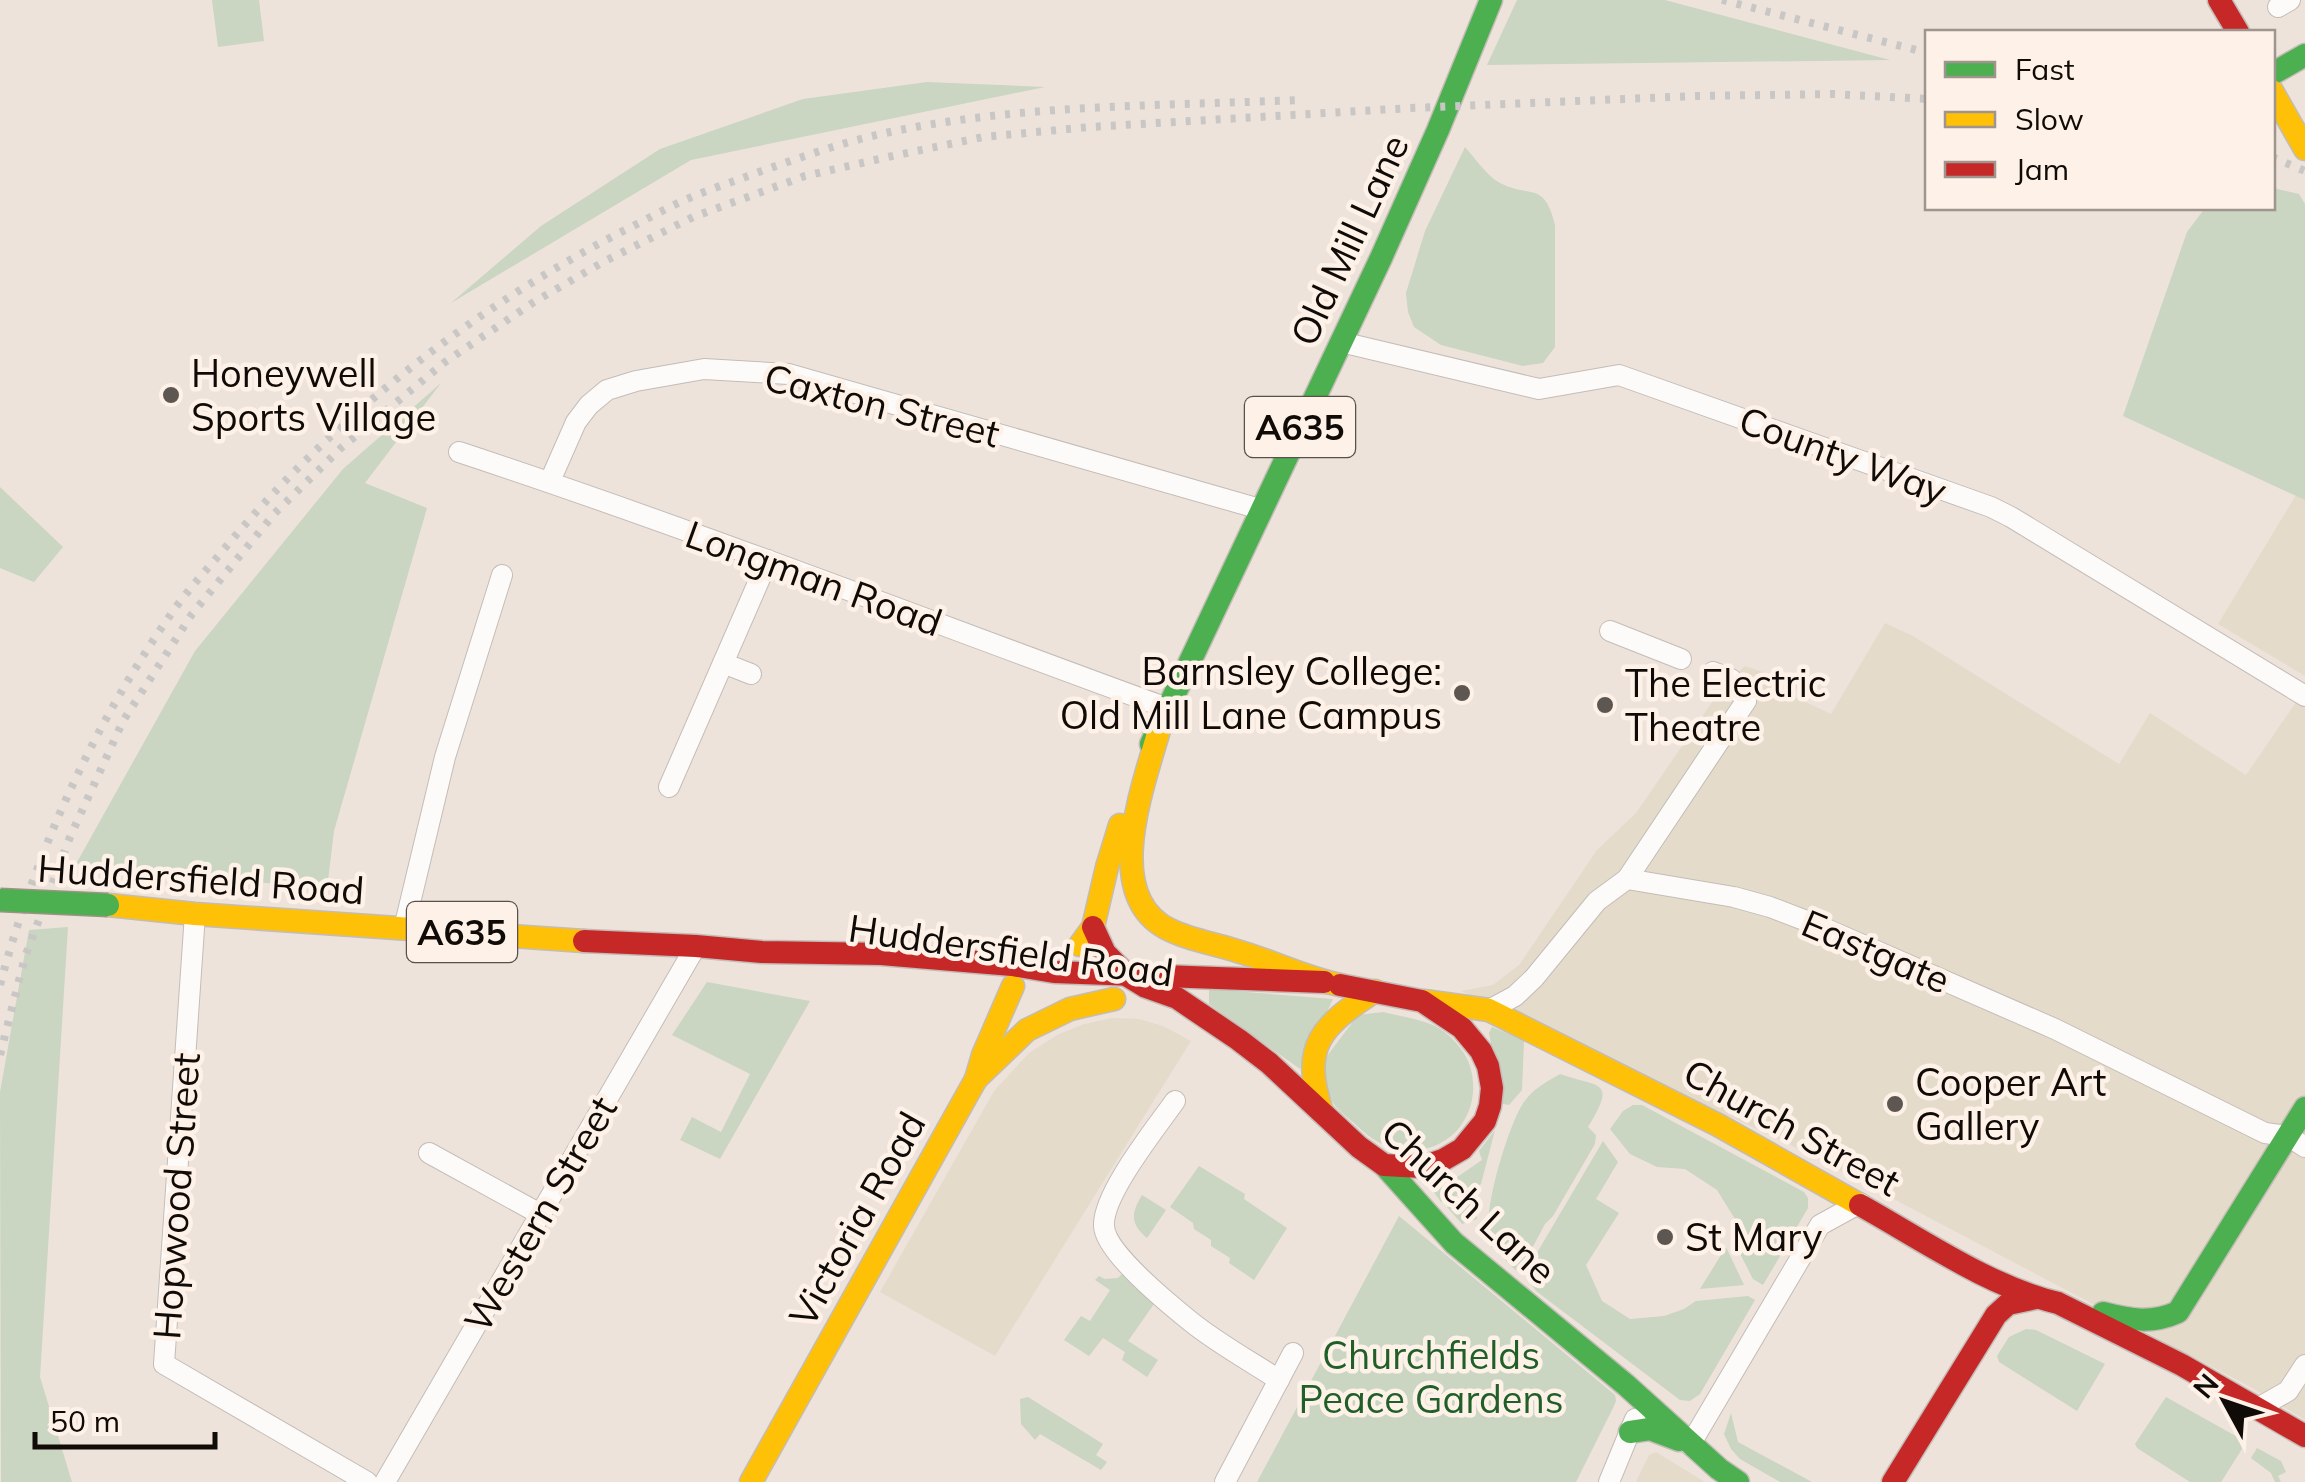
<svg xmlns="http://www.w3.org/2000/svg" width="2305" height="1482" font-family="Mulish,sans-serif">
	<rect width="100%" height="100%" fill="#ede3db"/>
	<!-- commercial -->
	<g fill="#e5dbcb">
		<path d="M2296,495L2305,500V676L2218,624Z"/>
		<path d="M1885,623L1913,636L2119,764L2150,713L2246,775L2305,689V1420L2254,1389L1797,1148L1461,991L1493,985L1519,965L1597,850L1636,813L1724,685L1745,666L1799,684L1793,696L1831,714Z"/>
		<path d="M1112,1018L1139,1019L1163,1026L1191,1041L995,1356L880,1292L994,1091L1029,1053L1057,1035L1084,1024Z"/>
		<path d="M1656,1452L1705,1482H1636L1649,1455Z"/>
	</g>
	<!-- green -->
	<g fill="#cad5c2">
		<path d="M212,0H259L264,41L218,47Z"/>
		<path d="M1517,0H1665L1890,60L1487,65Z"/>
		<path d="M927,82L1045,87L691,160L451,303L541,226L660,149L803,99Z"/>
		<path d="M1465,147C1475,158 1487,176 1500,183C1531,199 1544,180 1555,225V347L1543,363L1523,366L1441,345L1414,327L1408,312L1406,293L1425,231Z"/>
		<path d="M2273,188L2299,194L2305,204V500L2123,416L2187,232L2205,208H2272Z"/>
		<path d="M441,383L365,483L427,508L334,831L327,889L76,864L195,651L343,469Z"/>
		<path d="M0,487L63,547L34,582L0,568Z"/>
		<path d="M68,927L40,1377L72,1482H1L0,1092L29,930Z"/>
		<path d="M707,982L810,1001L720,1159L680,1140L692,1117L721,1132L750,1074L672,1035Z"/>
		<path d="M1209,989L1333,999L1300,1069L1209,1004Z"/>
		<path d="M1383,1012C1400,1016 1419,1019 1435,1026C1450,1034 1465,1050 1470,1066C1485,1116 1445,1161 1393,1148C1378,1144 1365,1134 1354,1123C1347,1117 1337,1110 1332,1101C1327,1091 1325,1076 1321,1064L1358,1015Z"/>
		<path d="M1492,1027L1524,1040L1522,1090L1509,1105L1503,1104L1489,1033Z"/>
		<path d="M1560,1074C1600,1088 1617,1079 1588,1127L1596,1135L1595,1144L1553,1216L1545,1224L1519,1273C1505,1261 1492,1248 1489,1229C1485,1205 1509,1123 1524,1102C1533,1089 1546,1082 1560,1074Z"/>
		<path d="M1633,1105H1642L1804,1192L1808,1198V1208L1763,1285L1753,1279L1732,1238L1735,1219L1717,1190L1685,1169L1657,1167L1630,1154L1610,1129L1623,1111Z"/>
		<path d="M1495,1130L1481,1184L1474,1189L1441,1202L1428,1184V1179L1443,1173L1450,1182L1482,1160L1479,1151Z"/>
		<path d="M1603,1141L1618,1162L1596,1199L1619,1213L1586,1265L1602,1301L1630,1319L1664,1316L1684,1309L1696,1301L1748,1296L1755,1300L1700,1394L1690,1401L1680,1400L1536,1291L1526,1277L1528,1268Z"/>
		<path d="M1199,1166L1245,1194L1244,1199L1287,1228L1254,1280L1229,1263L1230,1258L1211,1246V1240L1194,1229L1193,1223L1170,1207Z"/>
		<path d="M1142,1195L1166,1210L1147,1238C1130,1224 1131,1213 1142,1195Z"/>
		<path d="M1476,1197L1477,1219L1462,1224L1447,1207Z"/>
		<path d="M1399,1216L1615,1395L1616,1401L1613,1408L1576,1482H1257Z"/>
		<path d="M1726,1247L1744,1285L1700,1289Z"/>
		<path d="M1122,1274L1129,1275L1156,1301L1128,1341L1158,1360L1147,1377L1122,1360L1125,1352L1103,1338L1089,1356L1064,1340L1081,1316L1090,1321L1110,1290L1095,1280L1099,1276L1105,1279L1118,1278Z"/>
		<path d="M2026,1329L2036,1330L2105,1364L2077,1411L1999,1362L1997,1356L2009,1337Z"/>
		<path d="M1028,1397L1103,1444L1096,1455L1107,1462L1101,1470L1040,1434L1035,1440L1021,1424L1020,1399Z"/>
		<path d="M2166,1397L2241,1439L2242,1449L2221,1482H2190L2137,1448L2135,1444Z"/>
		<path d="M1731,1413L1738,1442L1812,1482H1780L1740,1459L1731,1449L1724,1434Z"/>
		<path d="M2257,1448L2281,1461L2286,1472L2278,1476L2281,1482H2275L2271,1473L2251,1458Z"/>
	</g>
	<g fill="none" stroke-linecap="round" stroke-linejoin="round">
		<defs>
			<g id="street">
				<path d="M2278,7L2290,0"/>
				<path d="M1341,342L1539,389L1619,375L1991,507L2011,517L2305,696"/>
				<path d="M459,452C698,531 931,622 1167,708"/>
				<path d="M550,481L576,422L589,405L607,390L636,381L704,369L789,374L1260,509"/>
				<path d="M1610,631L1681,659"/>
				<path d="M723,663L751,674"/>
				<path d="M669,787L768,560"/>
				<path d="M1627,879L1746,701L1731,679L1713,672"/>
				<path d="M195,914L164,1364L367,1482"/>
				<path d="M404,928L445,757L502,575"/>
				<path d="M1489,1010L1515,996L1534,978L1597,901L1627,879L1734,897L1770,907L1817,925L2055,1029L2265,1133L2288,1136L2305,1147"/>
				<path d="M1175,1101C1156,1128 1102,1195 1104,1226C1105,1252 1169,1304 1190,1321C1217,1343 1250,1361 1279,1380"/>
				<path d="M429,1153L540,1214"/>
				<path d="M2258,1408L2288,1391L2305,1365"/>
				<path d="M1690,1445L1820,1225L1860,1203"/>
				<path d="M385,1482L696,946"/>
				<path d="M1225,1482L1293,1353"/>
				<path d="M1609,1482L1635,1419"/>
			</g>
			<g id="fast">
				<path d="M2272,74L2305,55"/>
				<path d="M1151,744L1381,258L1438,130L1491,0"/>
				<path d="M1384,1165L1454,1243L1626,1385L1719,1469L1738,1482"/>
				<path d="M2103,1313C2130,1320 2152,1324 2178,1312L2305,1108"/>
				<path d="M1630,1432L1650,1429L1679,1440"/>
			</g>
			<g id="slow">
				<path d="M2272,91L2305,149"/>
				<path d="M1161,723C1146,780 1098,896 1170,930C1190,940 1216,944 1237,951C1272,961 1305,978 1340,985"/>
				<path d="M108,905L195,914L584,941"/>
				<path d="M1080,945L1093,927L1107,867L1120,825"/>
				<path d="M1424,1001L1489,1010L1718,1125L1860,1205"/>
				<path d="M976,1079L1027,1030L1070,1009L1114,999"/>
				<path d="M1322,1112C1300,1046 1321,1026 1375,991"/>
				<path d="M751,1482L976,1079L983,1055L1013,986"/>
			</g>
			<g id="jam">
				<path d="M2219,0L2238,32"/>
				<path d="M1093,927L1105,953L1128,976L1146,987L1177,998L1239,1040L1269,1063L1359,1147L1384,1165L1422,1167L1443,1160L1462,1149L1485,1121L1490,1106L1492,1088L1488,1066L1481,1051L1462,1028L1422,1001L1340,985"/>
				<path d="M584,941L696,946L762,952L881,954L1012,965L1054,972L1324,982"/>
				<path d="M1860,1205C1921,1239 1990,1287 2058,1303L2182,1365L2305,1436"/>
				<path d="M1893,1482L1996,1315L2008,1304L2036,1298"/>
			</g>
		</defs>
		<!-- street casing -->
		<use href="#street" stroke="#c4bcb6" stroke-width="22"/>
		<!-- fast casing -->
		<use href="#fast" stroke="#c4bcb6" stroke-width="25"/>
		<!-- slow casing -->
		<use href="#slow" stroke="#c4bcb6" stroke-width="25"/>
		<!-- jam casing -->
		<use href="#jam" stroke="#c4bcb6" stroke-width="25"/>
		<!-- street -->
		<use href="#street" stroke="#fcfbfa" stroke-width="20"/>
		<!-- fast -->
		<use href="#fast" stroke="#4caf50" stroke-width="22"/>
		<!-- slow -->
		<use href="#slow" stroke="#ffc107" stroke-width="22"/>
		<!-- jam -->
		<use href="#jam" stroke="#c62828" stroke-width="22"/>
		<!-- rail -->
		<g stroke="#c9c7c5" stroke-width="8" stroke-dasharray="5 10" stroke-linecap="butt">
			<path d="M1722,0L1928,53"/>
			<path d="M2272,157L2305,171"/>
			<path d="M0,985C36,850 95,721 176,607C190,588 205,571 220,554C330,420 471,309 625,230C646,220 666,208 687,199C710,189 735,181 759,172C799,158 840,143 881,134C1015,104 1163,106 1299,100"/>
			<path d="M0,1055L25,957L70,837L123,721L192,614L275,513L341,448L445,362L534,302L605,261L693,217L805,176L888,157L983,137L1090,127L1411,108L1696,96L1833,94L1928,99"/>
		</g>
		<defs>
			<path id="fast-bridge" d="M0,900L108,905"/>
		</defs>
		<!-- fast-bridge casing -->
		<use href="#fast-bridge" stroke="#9c9384" stroke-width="25" stroke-linecap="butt"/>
		<!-- fast-bridge -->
		<use href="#fast-bridge" stroke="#4caf50" stroke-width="22"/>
	</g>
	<!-- markers -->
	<g fill="#5e5751" stroke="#fdf1e8" stroke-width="4">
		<circle cx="171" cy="395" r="10"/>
		<circle cx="1462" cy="693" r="10"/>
		<circle cx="1605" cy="705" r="10"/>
		<circle cx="1895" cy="1104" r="10"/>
		<circle cx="1665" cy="1237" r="10"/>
	</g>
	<g text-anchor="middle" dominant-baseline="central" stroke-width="9" stroke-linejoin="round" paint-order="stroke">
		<!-- shield labels -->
		<g fill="#fdf1e8" stroke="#58504a" stroke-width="2.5">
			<rect x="1245" y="397" width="110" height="60" rx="8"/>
			<rect x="407" y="902" width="110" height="60" rx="8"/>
		</g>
		<g font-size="35" font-weight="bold" fill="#110b07">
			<text x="1300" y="427">A635</text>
			<text x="462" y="932">A635</text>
		</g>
		<!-- street labels -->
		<g font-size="38" fill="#110b07" stroke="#fdf1e8">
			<text transform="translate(1349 240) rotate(-65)">Old Mill Lane</text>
			<text transform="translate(882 405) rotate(14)">Caxton Street</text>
			<text transform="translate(1843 455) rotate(20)">County Way</text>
			<text transform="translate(814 578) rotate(20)">Longman Road</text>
			<text transform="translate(201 879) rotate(4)">Huddersfield Road</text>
			<text transform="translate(1011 950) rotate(8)">Huddersfield Road</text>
			<text transform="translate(1876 951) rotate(23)">Eastgate</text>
			<text transform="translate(1792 1127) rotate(29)">Church Street</text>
			<text transform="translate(176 1196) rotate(-86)">Hopwood Street</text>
			<text transform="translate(1469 1201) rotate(43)">Church Lane</text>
			<text transform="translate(540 1214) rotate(-60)">Western Street</text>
			<text transform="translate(857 1219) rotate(-61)">Victoria Road</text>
		</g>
		<!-- poi labels -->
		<g font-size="38" fill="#110b07" stroke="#fdf1e8" text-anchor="start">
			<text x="191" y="373">Honeywell<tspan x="191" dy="44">Sports Village</tspan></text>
			<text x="1442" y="671" text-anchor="end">Barnsley College:<tspan x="1442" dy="44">Old Mill Lane Campus</tspan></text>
			<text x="1625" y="683">The Electric<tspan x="1625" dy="44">Theatre</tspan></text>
			<text x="1915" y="1082">Cooper Art<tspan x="1915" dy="44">Gallery</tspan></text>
			<text x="1685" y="1237">St Mary</text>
		</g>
		<!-- park labels -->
		<g font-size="38" fill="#215f29" stroke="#fdf1e8">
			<text x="1431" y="1355">Churchfields<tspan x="1431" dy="44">Peace Gardens</tspan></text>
		</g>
	</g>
	<!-- legend -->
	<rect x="1925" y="30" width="350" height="180" fill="#fdf1e8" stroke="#9f958e" stroke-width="2.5"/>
	<rect x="1945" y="62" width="50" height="15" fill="#4caf50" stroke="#9f958e" stroke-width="2.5"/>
	<text x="2015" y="80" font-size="30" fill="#110b07">Fast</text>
	<rect x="1945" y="112" width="50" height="15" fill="#ffc107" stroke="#9f958e" stroke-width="2.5"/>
	<text x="2015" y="130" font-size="30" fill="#110b07">Slow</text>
	<rect x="1945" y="162" width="50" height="15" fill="#c62828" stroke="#9f958e" stroke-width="2.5"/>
	<text x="2015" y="180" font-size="30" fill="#110b07">Jam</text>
	<!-- north arrow -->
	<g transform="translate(2225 1402) rotate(310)" stroke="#fdf1e8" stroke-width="8" paint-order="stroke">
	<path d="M0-8L18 38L0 25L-18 38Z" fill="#110b07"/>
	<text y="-15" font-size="28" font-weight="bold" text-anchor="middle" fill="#110b07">N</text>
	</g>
	<!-- scale -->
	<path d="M35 1432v15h180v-15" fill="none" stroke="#110b07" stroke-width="5"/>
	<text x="50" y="1432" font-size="30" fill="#110b07" stroke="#fdf1e8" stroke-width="8" paint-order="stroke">50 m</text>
</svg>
